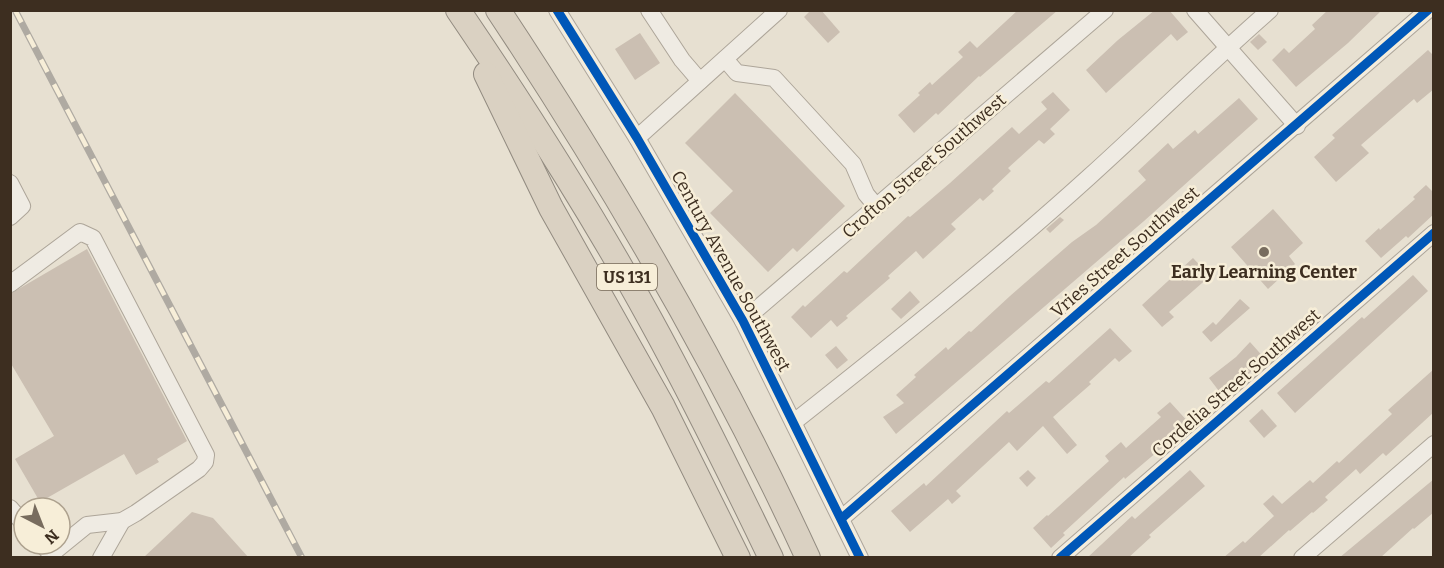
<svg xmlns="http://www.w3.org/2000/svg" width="1444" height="568" font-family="Bitter,serif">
	<rect width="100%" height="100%" fill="#e7e0d1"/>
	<!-- building -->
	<g fill="#cbbfb2">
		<path d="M811,10H821L840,32L828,43L804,17Z"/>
		<path d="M1018,10H1058L980,77L979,76L938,115L936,113L914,133L898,115L920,95L918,93L930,82L932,85L963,57L958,52L970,41L977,48Z"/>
		<path d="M1155,10H1169L1188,32L1177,41L1171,34L1106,93L1086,70L1118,40Z"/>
		<path d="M1328,10H1382L1348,43L1296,87L1272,60L1284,48L1289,53L1315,29L1312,25Z"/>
		<path d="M640,33L660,63L635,80L615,49Z"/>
		<path d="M1259,34L1267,42L1258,50L1250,42Z"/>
		<path d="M1428,50L1434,56V89L1417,103L1414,99L1361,145L1369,153L1336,182L1314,157L1335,138L1332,135Z"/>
		<path d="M1053,92L1070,110L1050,129L1055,134L1044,144L1039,140L1008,168L1011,171L992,189L994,191L983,201L980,198L951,224L956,229L923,259L916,251L888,276L890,278L846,316L848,318L837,327L831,320L811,338L791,317L803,305L805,307L844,271L847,273L908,216L910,217L950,183L1012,127L1019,134L1047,109L1041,102Z"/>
		<path d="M735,93L845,206L797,252L793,248L768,272L710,213L733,191L685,143Z"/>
		<path d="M1239,98L1258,119L1144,221L896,434L883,417L904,403L896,395L916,377L914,375L946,347L948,350L969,331L971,332L1010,296L1072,242L1096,225L1146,180L1138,171L1168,143L1173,149L1195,130L1198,134Z"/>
		<path d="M1426,185L1434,193V214L1408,238L1406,236L1381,258L1365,241L1379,228L1380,230L1415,199L1413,197Z"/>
		<path d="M1273,209L1303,243L1289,256L1295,264L1268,289L1231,247Z"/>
		<path d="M1060,217L1064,220L1050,233L1046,229Z"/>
		<path d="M87,249L187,441L157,459L159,462L136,475L124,454L40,502L15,459L54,436L10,362V294Z"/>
		<path d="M1193,258L1210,276L1169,312L1174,317L1162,327L1142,305Z"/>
		<path d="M1413,275L1428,291L1295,413L1277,393L1362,317L1364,319Z"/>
		<path d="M910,291L920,302L901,319L891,309Z"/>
		<path d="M1240,299L1250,308L1211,342L1202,332L1213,322L1216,325Z"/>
		<path d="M1110,328L1132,351L1119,362L1115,358L1089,382L1091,384L1053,417L1077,445L1067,454L1043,426L1017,451L1009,442L956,491L961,496L952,504L948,499L910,532L891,511L924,483L926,486L1007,411L1009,413L1046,381L1049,383Z"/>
		<path d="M1250,342L1266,360L1222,395L1209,378L1236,357Z"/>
		<path d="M836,346L848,360L837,369L825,355Z"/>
		<path d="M1434,369V412L1386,456L1383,453L1360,474L1356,469L1325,497L1328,500L1313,513L1312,512L1290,531L1289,530L1258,558H1223L1243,541L1245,543L1274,516L1263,504L1273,495L1282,504L1310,480L1313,483L1337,461L1339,463L1392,414L1388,410Z"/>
		<path d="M1170,402L1190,424L1125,479L1124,477L1063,533L1065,535L1051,548L1033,528L1047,515L1048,516L1109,461L1105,456L1121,442L1126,448L1161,417L1157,413Z"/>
		<path d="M1262,409L1277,426L1264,438L1249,421Z"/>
		<path d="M1028,470L1036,478L1027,487L1019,478Z"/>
		<path d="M1190,470L1205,486L1149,535L1151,537L1128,558H1087L1132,516L1135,519Z"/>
		<path d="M1434,479V512L1414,529L1413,528L1380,558H1339Z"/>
		<path d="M192,512L213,518L249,558H143Z"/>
	</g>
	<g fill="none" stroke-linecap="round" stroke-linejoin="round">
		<defs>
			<g id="minor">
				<path d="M557,10L637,138L743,321L860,558"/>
				<path d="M649,10L682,60L700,81"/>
				<path d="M1195,10L1297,126"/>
				<path d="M725,59L737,73L774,78L853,164L866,194L876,206"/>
				<path d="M637,138L779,10"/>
				<path d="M10,183L22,206L10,217"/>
				<path d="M10,284L80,232L93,238L206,455L205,462L199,469L136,513L122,521L87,525L55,551L49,552L42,544"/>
				<path d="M743,321L1105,10"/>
				<path d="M794,422C894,343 994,263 1089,177C1150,122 1208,64 1270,10"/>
				<path d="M10,508L24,524"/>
				<path d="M842,518L1428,10"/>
				<path d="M101,558L122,521"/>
				<path d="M1060,558L1434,233"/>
				<path d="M1302,558L1434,444"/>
			</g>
			<g id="highway">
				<path d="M458,10C526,110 592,213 650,319C693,397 732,477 771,558"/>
				<path d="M498,10C614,185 720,367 808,558"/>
				<path d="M486,74L551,208L663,407L738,558"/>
			</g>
		</defs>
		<!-- minor casing -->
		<use href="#minor" stroke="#ada599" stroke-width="18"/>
		<!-- highway casing -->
		<use href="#highway" stroke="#928b80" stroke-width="26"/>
		<!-- minor -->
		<use href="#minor" stroke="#efebe3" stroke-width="16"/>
		<!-- highway -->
		<use href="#highway" stroke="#dad1c2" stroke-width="24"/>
		<defs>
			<path id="rail" d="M15,10L302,558"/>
		</defs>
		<!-- rail casing -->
		<use href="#rail" stroke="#afaaa2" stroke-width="7"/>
		<!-- rail -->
		<use href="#rail" stroke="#f7eed8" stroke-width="4.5" stroke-dasharray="14" stroke-linecap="butt"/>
		<defs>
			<g id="cycleway">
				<path d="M557,10L637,138L743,321L860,558"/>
				<path d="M842,518L1428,10"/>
				<path d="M1060,558L1434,233"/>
			</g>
		</defs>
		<!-- cycleway casing -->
		<use href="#cycleway" stroke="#f7eed8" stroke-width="13"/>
		<!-- cycleway -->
		<use href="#cycleway" stroke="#0057b8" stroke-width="9"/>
	</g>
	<!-- markers -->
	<circle fill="#786c5e" stroke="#f7eed8" stroke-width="2" cx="1264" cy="252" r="6"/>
	<g text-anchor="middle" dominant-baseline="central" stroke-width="5" stroke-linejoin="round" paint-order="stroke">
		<!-- shield labels -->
		<rect fill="#f7eed8" stroke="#756857" stroke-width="1.5" x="597" y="264" width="60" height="26" rx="4.5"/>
		<g font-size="16" font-weight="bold" fill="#3d2e20">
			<text x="627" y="277">US 131</text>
		</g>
		<!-- street labels -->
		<g font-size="18" fill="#3d2e20" stroke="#f7eed8">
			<text transform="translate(924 166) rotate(-41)">Crofton Street Southwest</text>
			<text transform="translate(1125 252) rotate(-41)">Vries Street Southwest</text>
			<text transform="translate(731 271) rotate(61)">Century Avenue Southwest</text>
			<text transform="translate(1236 383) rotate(-41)">Cordelia Street Southwest</text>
		</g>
		<!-- poi labels -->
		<g font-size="18" font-weight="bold" fill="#3d2e20" stroke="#f7eed8">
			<text x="1264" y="272">Early Learning Center</text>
		</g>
	</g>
	<!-- border -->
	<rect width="1444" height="568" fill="none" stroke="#3d2e20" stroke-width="24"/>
	<!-- north arrow -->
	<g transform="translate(42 526) rotate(138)"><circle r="28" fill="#f7eed8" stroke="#ada18e" stroke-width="1.5"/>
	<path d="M0-4.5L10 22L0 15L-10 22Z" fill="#786c5e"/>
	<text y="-9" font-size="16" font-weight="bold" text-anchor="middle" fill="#3d2e20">N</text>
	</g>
</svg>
